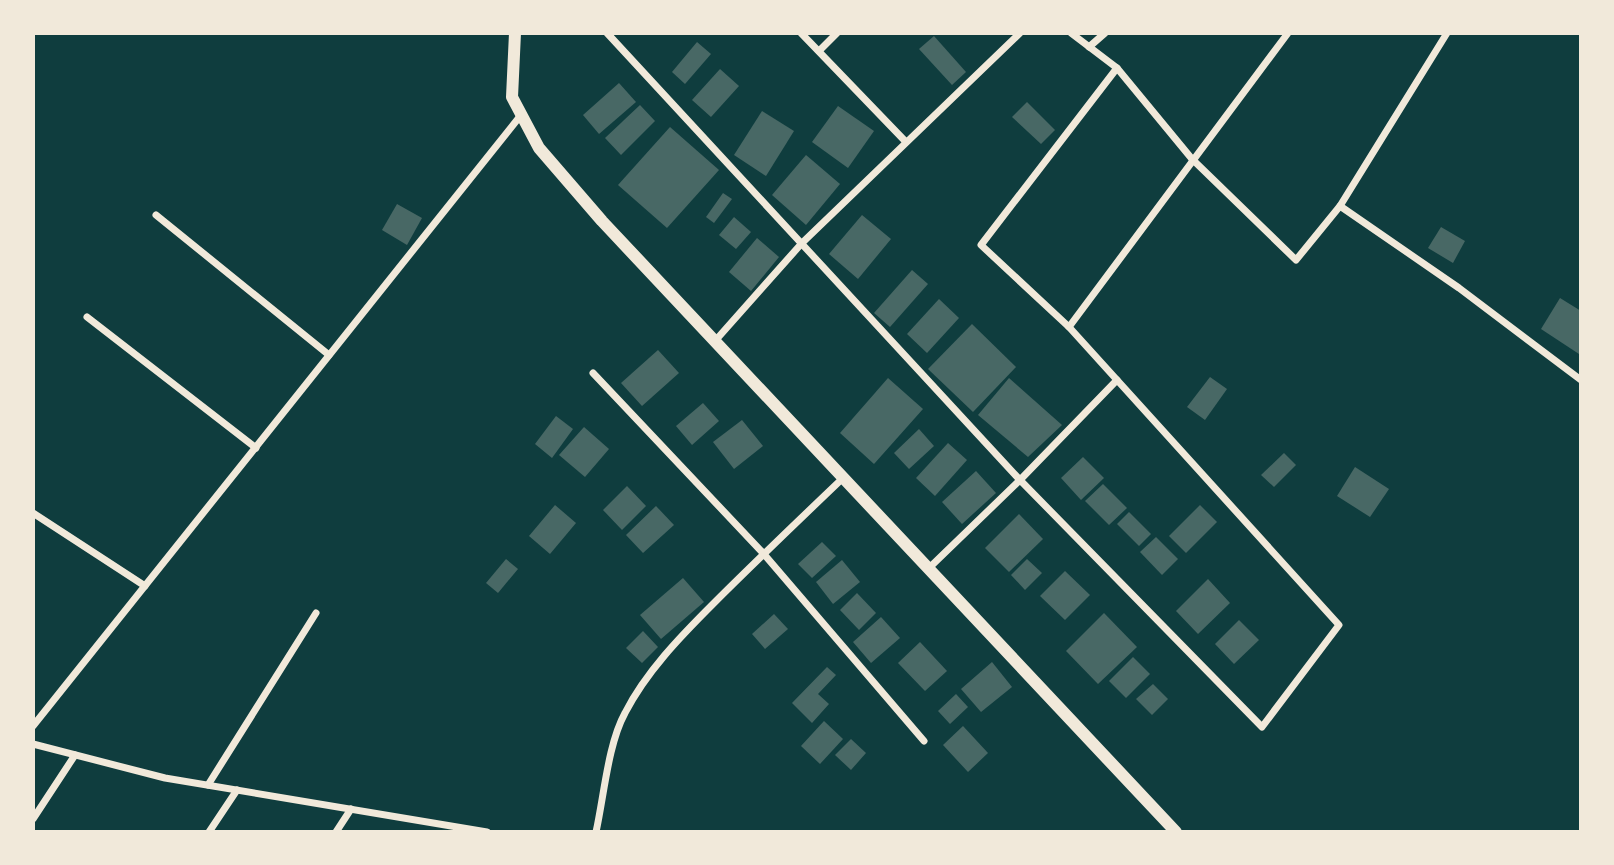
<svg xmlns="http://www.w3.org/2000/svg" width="1614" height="865" font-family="'Fira Sans Condensed',sans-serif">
	<rect width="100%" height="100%" fill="#0f3d3e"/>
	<!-- building -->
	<g fill="#486865">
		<path d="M934,36L966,72L952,85L919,49Z"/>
		<path d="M697,42L711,54L685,84L672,72Z"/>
		<path d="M720,69L739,86L711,117L692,100Z"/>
		<path d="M619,83L636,102L599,134L583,115Z"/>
		<path d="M1027,102L1055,130L1041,144L1012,117Z"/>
		<path d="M640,105L655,121L621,155L605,138Z"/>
		<path d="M838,106L874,131L848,168L812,142Z"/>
		<path d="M762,111L794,131L766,176L734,155Z"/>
		<path d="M670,127L719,170L667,228L618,185Z"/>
		<path d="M806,155L840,184L806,225L772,195Z"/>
		<path d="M723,193L732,199L714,223L706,217Z"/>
		<path d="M397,204L422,218L407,245L382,230Z"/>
		<path d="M862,215L891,239L858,279L829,254Z"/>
		<path d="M734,217L751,232L736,249L719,235Z"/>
		<path d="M1441,227L1465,241L1453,263L1428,248Z"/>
		<path d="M757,238L779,257L751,291L729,272Z"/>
		<path d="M912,270L928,284L890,327L874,313Z"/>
		<path d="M1560,298L1581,311L1579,354L1541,329Z"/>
		<path d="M939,299L959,318L927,353L907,334Z"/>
		<path d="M972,324L1016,367L973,412L928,369Z"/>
		<path d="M658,350L679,373L642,406L621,383Z"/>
		<path d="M1210,377L1227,389L1205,420L1187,407Z"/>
		<path d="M888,378L923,409L874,464L840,433Z"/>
		<path d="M1009,378L1062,425L1028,457L978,415Z"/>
		<path d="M703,403L719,421L692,445L676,426Z"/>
		<path d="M556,416L573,429L552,458L535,444Z"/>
		<path d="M742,420L763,446L734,469L713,442Z"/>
		<path d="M584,427L609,449L585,477L559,455Z"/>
		<path d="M919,429L934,446L909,469L894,453Z"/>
		<path d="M948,443L967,460L935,496L916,478Z"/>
		<path d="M1284,453L1296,465L1274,487L1261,475Z"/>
		<path d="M1083,457L1104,478L1081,500L1061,478Z"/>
		<path d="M1355,467L1389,489L1370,517L1337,496Z"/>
		<path d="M976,471L996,493L962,524L942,502Z"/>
		<path d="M1103,484L1127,508L1109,525L1085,501Z"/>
		<path d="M627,486L646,506L622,530L603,510Z"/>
		<path d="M555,505L576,523L550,554L529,536Z"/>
		<path d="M1200,505L1217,522L1186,553L1169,536Z"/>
		<path d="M656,506L674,525L643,553L626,535Z"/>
		<path d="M1129,512L1151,534L1139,546L1117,524Z"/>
		<path d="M1019,514L1043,539L1009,572L985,548Z"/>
		<path d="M1156,537L1178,559L1162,575L1140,552Z"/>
		<path d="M822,542L836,556L812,578L798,564Z"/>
		<path d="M506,559L518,569L498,593L486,583Z"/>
		<path d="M1027,559L1042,573L1025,590L1011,575Z"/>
		<path d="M842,560L860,582L833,604L816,582Z"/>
		<path d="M1065,571L1090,595L1065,620L1040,596Z"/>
		<path d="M683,578L704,602L661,639L640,615Z"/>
		<path d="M1208,579L1230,603L1198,634L1176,611Z"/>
		<path d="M857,593L876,613L859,630L840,610Z"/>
		<path d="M1104,613L1137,647L1098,684L1066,651Z"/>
		<path d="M774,614L788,629L765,649L752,634Z"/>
		<path d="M881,617L900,638L871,663L853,642Z"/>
		<path d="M1239,620L1259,640L1234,664L1215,644Z"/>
		<path d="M643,631L658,647L642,663L626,648Z"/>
		<path d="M920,642L947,671L925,691L898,663Z"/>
		<path d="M1133,657L1150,674L1126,698L1109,681Z"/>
		<path d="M992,662L1012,687L981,712L961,689Z"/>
		<path d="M827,667L836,675L818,694L829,704L812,723L792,703Z"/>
		<path d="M1153,684L1168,699L1152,715L1136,699Z"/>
		<path d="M956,694L968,707L950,724L938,711Z"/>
		<path d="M824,721L843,739L820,764L801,746Z"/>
		<path d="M963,726L988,753L968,772L943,745Z"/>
		<path d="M851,739L866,753L851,770L835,755Z"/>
	</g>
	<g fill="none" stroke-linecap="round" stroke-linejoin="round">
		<!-- minor -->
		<g stroke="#f1e9da" stroke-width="7">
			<path d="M607,33L1020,480L1262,727L1339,625L1069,327L981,245L1117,68"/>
			<path d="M801,33L906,142"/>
			<path d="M1071,33L1117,68L1192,159L1296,260L1340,206L1447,33"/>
			<path d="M1089,47L1105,33"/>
			<path d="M819,51L837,33"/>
			<path d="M1340,206L1459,288L1581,380"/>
			<path d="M156,215L329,355"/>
			<path d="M87,317L256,448"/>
			<path d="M1069,327L1288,33"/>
			<path d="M715,341L802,243L1020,33"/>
			<path d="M593,373L763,553L924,741"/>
			<path d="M33,513L145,586"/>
			<path d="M928,569L1020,480L1117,380"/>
			<path d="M33,726L521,115"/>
			<path d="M33,744L165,778L487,832"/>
			<path d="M208,785L316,613"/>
			<path d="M33,819L75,755"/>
			<path d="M209,832L237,790"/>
			<path d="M336,832L351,809"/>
			<path d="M596,832C604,796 608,744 625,713C646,672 680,637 712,605C755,562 799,520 843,478"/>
		</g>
		<!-- tertiary -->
		<path stroke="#f1e9da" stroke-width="12" d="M515,33L512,97L539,148L602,221L1176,832"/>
	</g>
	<!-- border -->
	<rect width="1614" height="865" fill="none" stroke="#f1e9da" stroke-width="70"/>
</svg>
